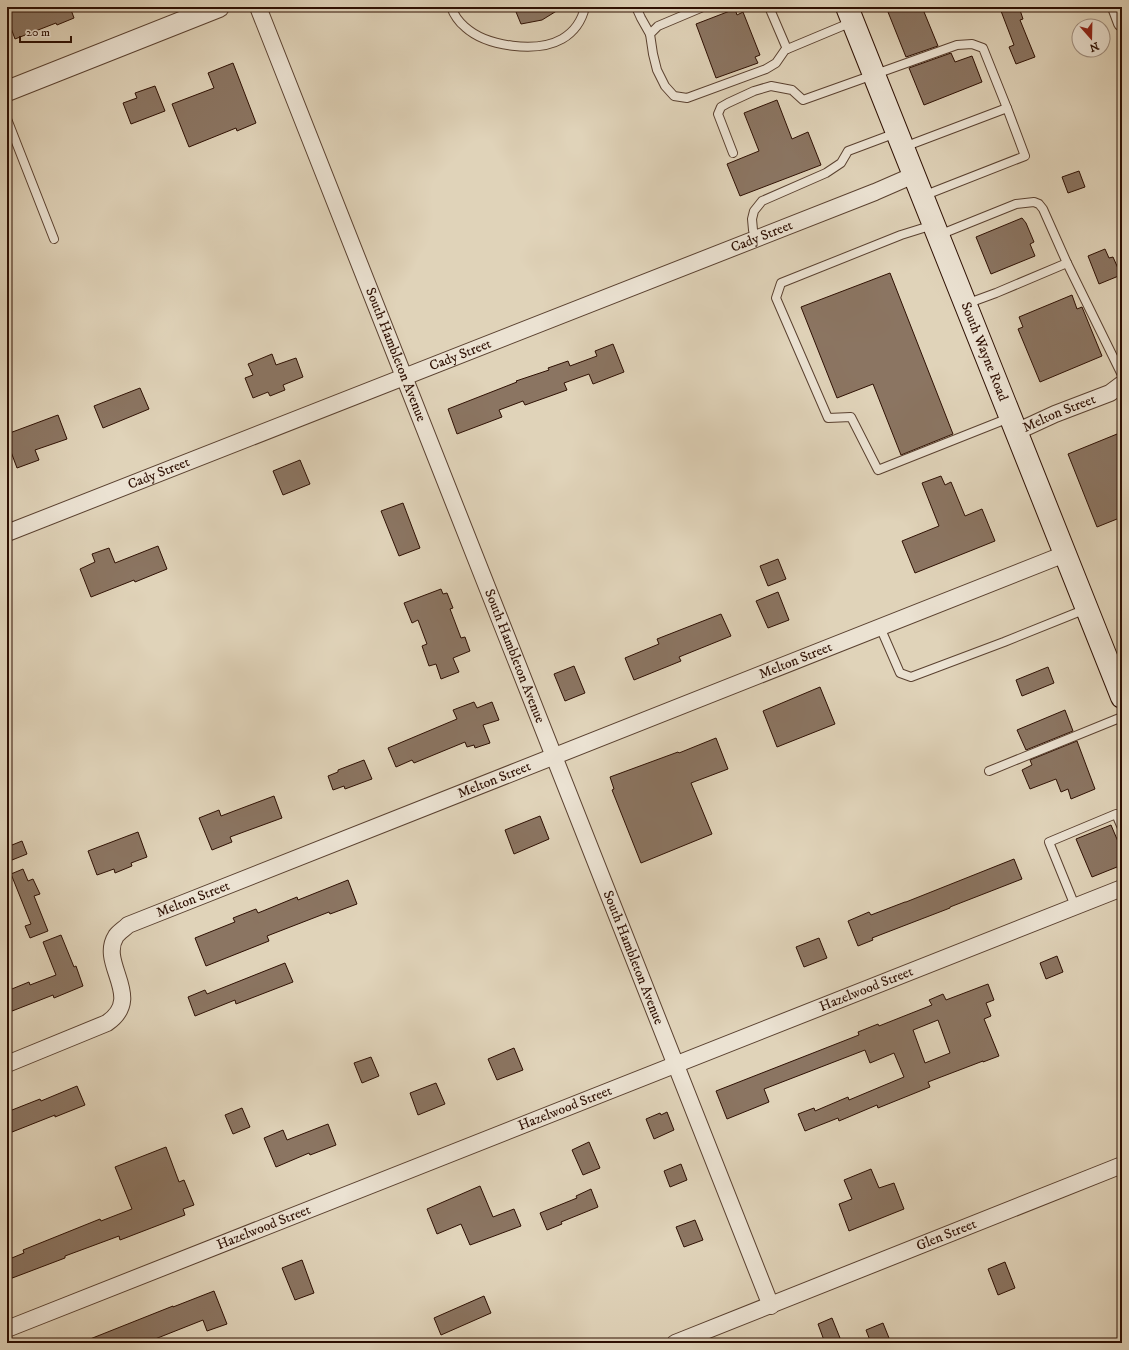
<svg xmlns="http://www.w3.org/2000/svg" width="1129" height="1350" font-family="'IM FELL DW Pica',serif">
	<rect width="100%" height="100%" fill="#e0d3b9"/>
	<filter id="stains"><feTurbulence type="fractalNoise" baseFrequency=".005" numOctaves="4"/><feColorMatrix values="0 0 0 0 .2 0 0 0 0 .09 0 0 0 0 .02 0 0 0 .5 -.17"/></filter>
	<radialGradient id="worn" r=".72"><stop offset=".6" stop-color="#630" stop-opacity="0"/><stop offset="1" stop-color="#630" stop-opacity=".3"/></radialGradient>
	<!-- building -->
	<g fill="#8b7562" stroke="#2e1003" fill-rule="evenodd">
		<path d="M15,7H70L74,18L57,25L56,23L15,39L7,17V10Z"/>
		<path d="M514,7H563L542,20L521,24Z"/>
		<path d="M886,7H922L938,46L906,57Z"/>
		<path d="M1013,7H1019L1023,19L1020,20L1035,57L1016,64L1009,47L1014,45L1001,11Z"/>
		<path d="M735,9L737,15L743,12L760,55L755,57L758,63L716,78L696,24Z"/>
		<path d="M951,53L955,62L972,56L982,82L924,105L909,68Z"/>
		<path d="M233,63L256,123L237,131L236,128L189,147L172,104L214,88L208,73Z"/>
		<path d="M155,86L165,111L131,124L123,103L137,98L135,93Z"/>
		<path d="M777,100L792,139L808,132L821,165L740,196L727,164L759,151L744,113Z"/>
		<path d="M1079,171L1085,187L1068,193L1062,177Z"/>
		<path d="M1022,218L1026,223L1034,242L1030,244L1035,256L991,274L976,237Z"/>
		<path d="M1105,249L1109,258L1113,257L1121,275L1099,284L1088,256Z"/>
		<path d="M890,273L953,434L901,455L873,384L837,398L801,307Z"/>
		<path d="M1072,295L1077,309L1082,307L1102,356L1040,382L1018,329L1023,327L1019,317Z"/>
		<path d="M613,344L624,372L593,384L589,374L564,383L567,390L525,405L523,401L499,410L502,417L457,434L448,409L517,382L516,381L549,370L548,368L568,361L570,366L597,356L595,351Z"/>
		<path d="M272,354L276,365L296,358L303,377L283,385L285,390L270,396L268,392L253,398L245,378L253,375L248,364Z"/>
		<path d="M140,388L149,409L103,428L94,406Z"/>
		<path d="M58,415L67,439L35,450L39,460L17,468L7,441V434Z"/>
		<path d="M1122,432V517L1097,527L1068,454Z"/>
		<path d="M300,460L310,484L283,495L273,471Z"/>
		<path d="M941,476L945,485L951,482L965,516L982,509L995,541L915,573L902,541L939,526L922,483Z"/>
		<path d="M403,503L420,548L399,556L381,511Z"/>
		<path d="M158,546L167,569L135,582L134,580L91,597L80,569L95,562L92,554L109,548L115,563Z"/>
		<path d="M778,559L786,579L768,586L760,566Z"/>
		<path d="M441,589L443,594L447,593L453,608L450,609L461,638L465,637L470,651L453,658L459,672L441,679L436,664L429,666L422,646L427,644L418,620L412,623L404,603Z"/>
		<path d="M778,592L789,620L768,628L756,601Z"/>
		<path d="M721,614L731,636L679,657L681,661L634,680L625,658L659,644L657,639Z"/>
		<path d="M574,666L585,693L565,701L554,674Z"/>
		<path d="M1048,667L1054,683L1022,696L1016,680Z"/>
		<path d="M820,687L835,724L777,747L763,711Z"/>
		<path d="M474,702L477,708L492,702L499,720L483,725L490,743L475,748L474,745L467,747L465,742L414,763L412,760L396,767L388,748L457,719L453,710Z"/>
		<path d="M1065,710L1073,731L1026,750L1017,730Z"/>
		<path d="M716,738L728,769L691,783L712,834L641,863L612,790L614,789L610,777L678,752L679,753Z"/>
		<path d="M1077,741L1095,789L1071,799L1068,789L1061,792L1056,779L1030,789L1022,770L1032,765L1030,760Z"/>
		<path d="M364,760L372,779L345,789L344,786L333,790L328,776L338,772V770Z"/>
		<path d="M274,796L282,818L230,837L232,842L212,850L199,818L219,810L221,816Z"/>
		<path d="M540,816L549,839L514,854L505,830Z"/>
		<path d="M1111,825L1122,851V865L1092,877L1076,839Z"/>
		<path d="M138,832L147,857L131,863L132,866L115,873L114,869L97,875L88,851Z"/>
		<path d="M22,841L27,854L7,862V847Z"/>
		<path d="M1014,859L1022,879L950,907V908L872,938L873,940L858,946L848,921L869,912L871,915L905,902H906Z"/>
		<path d="M23,869L28,881L33,879L40,894L34,896L48,931L30,938L25,926L31,924L11,874Z"/>
		<path d="M348,880L357,904L330,914L329,912L267,936L269,941L206,966L195,938L235,922L233,918L256,909L258,913L297,897L298,900Z"/>
		<path d="M61,935L74,967L76,966L83,986L54,998L53,995L7,1013V991L29,982L30,985L56,975L43,942Z"/>
		<path d="M819,938L827,958L804,967L796,947Z"/>
		<path d="M1057,956L1063,972L1046,979L1040,963Z"/>
		<path d="M285,963L293,982L236,1004L235,1000L195,1016L188,997L205,990L207,994Z"/>
		<path d="M988,984L994,1000L986,1003L991,1016L984,1019L999,1056L983,1062V1061L928,1082L930,1087L878,1108L877,1105L839,1121L838,1118L805,1131L798,1114L814,1108L815,1111L848,1097L849,1100L904,1077L894,1053L870,1063L865,1050L764,1089L769,1102L727,1119L716,1091L859,1035L858,1032L878,1024L879,1026L932,1005L929,1000L943,994L946,1000ZM938,1020L950,1053L925,1063L913,1030Z"/>
		<path d="M514,1048L523,1070L497,1080L488,1059Z"/>
		<path d="M371,1057L379,1076L362,1083L354,1063Z"/>
		<path d="M436,1083L445,1104L418,1115L410,1093Z"/>
		<path d="M77,1086L85,1105L55,1117V1115L7,1134V1112L40,1099L41,1101Z"/>
		<path d="M242,1108L250,1127L233,1134L225,1115Z"/>
		<path d="M667,1112L674,1130L654,1139L646,1119L660,1113L661,1115Z"/>
		<path d="M328,1124L336,1145L310,1155L309,1153L276,1167L264,1138L283,1130L287,1140Z"/>
		<path d="M589,1142L600,1168L583,1175L572,1150Z"/>
		<path d="M166,1147L179,1182L184,1180L194,1205L183,1209L185,1215L120,1240L119,1236L65,1256V1258L7,1280V1260L24,1253L23,1250L100,1219L101,1221L132,1209L115,1167Z"/>
		<path d="M681,1164L687,1180L670,1187L664,1171Z"/>
		<path d="M871,1169L879,1188L894,1183L904,1209L849,1231L839,1204L852,1199L844,1180Z"/>
		<path d="M480,1186L493,1217L514,1209L521,1226L470,1245L461,1224L437,1234L427,1209Z"/>
		<path d="M591,1189L598,1207L561,1222L562,1224L547,1230L540,1213L577,1198L576,1196Z"/>
		<path d="M695,1220L703,1240L684,1247L676,1227Z"/>
		<path d="M302,1260L314,1293L295,1300L282,1268Z"/>
		<path d="M1005,1262L1015,1288L998,1295L988,1269Z"/>
		<path d="M214,1291L227,1324L207,1331L203,1320L145,1343H80L173,1306V1307Z"/>
		<path d="M484,1296L491,1313L441,1335L434,1318Z"/>
		<path d="M832,1318L842,1343H825L818,1324Z"/>
		<path d="M883,1323L891,1343H871L866,1330Z"/>
	</g>
	<g fill="none" stroke-linecap="round" stroke-linejoin="round">
		<defs>
			<g id="service">
				<path d="M451,7C454,15 459,22 465,27C487,47 537,53 562,39C574,32 582,20 585,7"/>
				<path d="M636,7L641,18L650,34"/>
				<path d="M703,7L658,26L650,34L653,54L657,70L665,86L674,96L687,98L766,69L776,63L785,50L852,22"/>
				<path d="M769,7L787,49"/>
				<path d="M7,119L54,239"/>
				<path d="M904,147L1007,108L1025,156L923,196"/>
				<path d="M733,153L718,114L721,107L728,103L754,91L771,86L792,90L803,100L957,45L972,44L983,48L1007,108"/>
				<path d="M933,225L901,235L781,283L776,298L828,418L851,417L878,470L1009,418"/>
				<path d="M939,235L1016,204L1034,202L1039,204L1043,209L1067,263L1122,375"/>
				<path d="M756,239L753,230L752,219L754,211L762,201L826,173L841,163L848,151L896,133"/>
				<path d="M966,304L996,293L1067,263"/>
				<path d="M880,627L900,673L911,677L1004,642L1086,609"/>
				<path d="M989,771L1122,717"/>
				<path d="M1075,906L1049,842L1116,814L1122,828"/>
				<path d="M1122,1054V1062"/>
			</g>
			<g id="minor">
				<path id="s1" d="M258,7C430,439 599,873 771,1306"/>
				<path d="M1116,7L1122,23"/>
				<path id="s2" d="M1016,432L1055,414L1110,393L1122,384"/>
				<path id="s3" d="M7,533L875,192L914,175"/>
				<path id="s4" d="M7,1064L107,1023C145,997 98,964 116,936C119,932 124,929 128,925L1065,554"/>
				<path id="s5" d="M7,1329L1122,888"/>
				<path id="s6" d="M675,1343L1122,1165"/>
			</g>
			<path id="tertiary" d="M7,91L219,7"/>
			<g id="secondary">
				<path id="s7" d="M847,7L1122,697"/>
			</g>
		</defs>
		<!-- service casing -->
		<use href="#service" stroke="#5a4130" stroke-width="10"/>
		<!-- minor casing -->
		<use href="#minor" stroke="#5a4130" stroke-width="18"/>
		<!-- tertiary casing -->
		<use href="#tertiary" stroke="#5a4130" stroke-width="22"/>
		<!-- secondary casing -->
		<use href="#secondary" stroke="#2e1003" stroke-width="24"/>
		<!-- service -->
		<use href="#service" stroke="#ebe2d2" stroke-width="8"/>
		<!-- minor -->
		<use href="#minor" stroke="#ebe2d2" stroke-width="16"/>
		<!-- tertiary -->
		<use href="#tertiary" stroke="#ebe2d2" stroke-width="20"/>
		<!-- secondary -->
		<use href="#secondary" stroke="#ebe2d2" stroke-width="22"/>
	</g>
	<g text-anchor="middle" dominant-baseline="central" stroke-width="4" stroke-linejoin="round" paint-order="stroke">
		<!-- street labels -->
		<g font-size="14" fill="#2e1003" stroke="#ebe2d2">
			<text stroke="none"><textPath href="#s3" startOffset="811">Cady Street</textPath></text>
			<text stroke="none"><textPath href="#s7" startOffset="371">South Wayne Road</textPath></text>
			<text stroke="none"><textPath href="#s1" startOffset="374">South Hambleton Avenue</textPath></text>
			<text stroke="none"><textPath href="#s3" startOffset="487">Cady Street</textPath></text>
			<text stroke="none"><textPath href="#s2" startOffset="47">Melton Street</textPath></text>
			<text stroke="none"><textPath href="#s3" startOffset="163">Cady Street</textPath></text>
			<text stroke="none"><textPath href="#s1" startOffset="698">South Hambleton Avenue</textPath></text>
			<text stroke="none"><textPath href="#s4" startOffset="937">Melton Street</textPath></text>
			<text stroke="none"><textPath href="#s4" startOffset="613">Melton Street</textPath></text>
			<text stroke="none"><textPath href="#s4" startOffset="289">Melton Street</textPath></text>
			<text stroke="none"><textPath href="#s1" startOffset="1022">South Hambleton Avenue</textPath></text>
			<text stroke="none"><textPath href="#s5" startOffset="924">Hazelwood Street</textPath></text>
			<text stroke="none"><textPath href="#s5" startOffset="600">Hazelwood Street</textPath></text>
			<text stroke="none"><textPath href="#s5" startOffset="276">Hazelwood Street</textPath></text>
			<text stroke="none"><textPath href="#s6" startOffset="292">Glen Street</textPath></text>
		</g>
	</g>
	<!-- margin -->
	<rect width="1129" height="1350" fill="none" stroke="#e0d3b9" stroke-width="24"/>
	<rect x="8" y="8" width="1113" height="1334" fill="none" stroke="#2e1003" stroke-width="2"/>
	<rect x="12" y="12" width="1105" height="1326" fill="none" stroke="#2e1003"/>
	<!-- north arrow -->
	<g transform="translate(1091 38) rotate(160)"><circle r="19" fill="#ebe2d2" stroke="#9f8e7f"/>
	<path d="M0-3L7 15L0 10L-7 15Z" fill="#8f2418"/>
	<text y="-6" font-size="11" font-weight="bold" text-anchor="middle" fill="#2e1003">N</text>
	</g>
	<!-- scale -->
	<path d="M20 36v6h51v-6" fill="none" stroke="#2e1003" stroke-width="2"/>
	<text x="26" y="36" font-size="12" fill="#2e1003" stroke="#ebe2d2" stroke-width="3" paint-order="stroke">20 m</text>
	<rect width="100%" height="100%" filter="url(#stains)"/>
	<rect width="100%" height="100%" fill="url(#worn)"/>
</svg>
